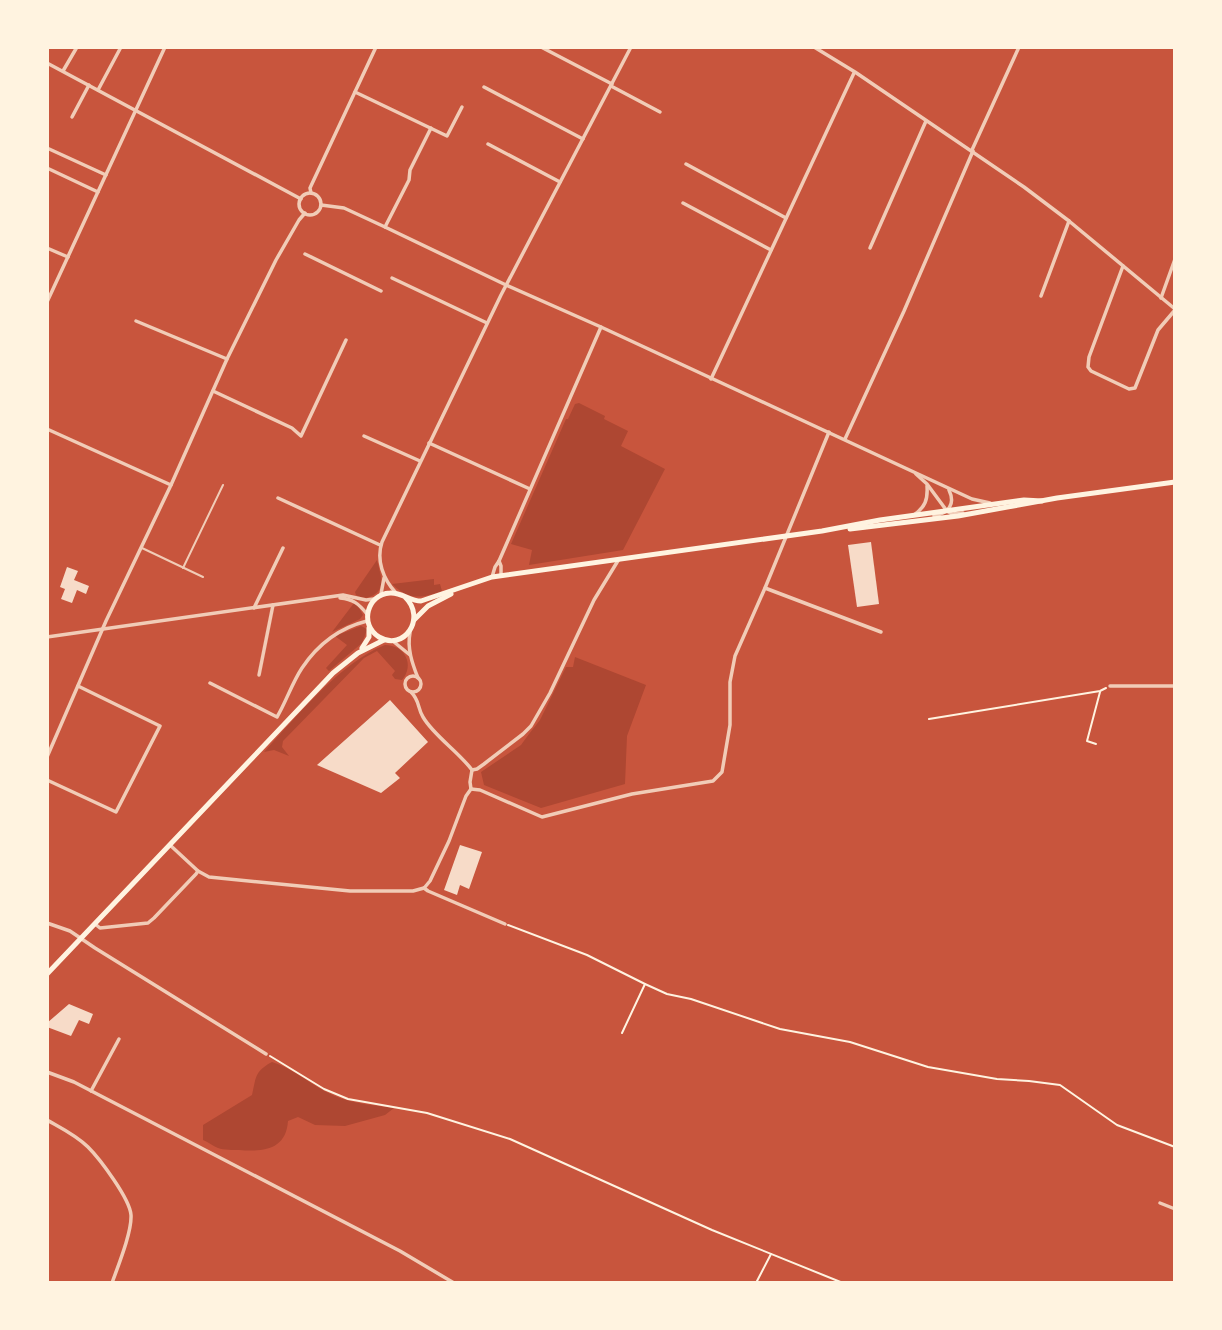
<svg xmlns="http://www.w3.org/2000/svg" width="1222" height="1330" font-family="'PT Sans Narrow',sans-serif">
	<rect width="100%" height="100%" fill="#c8553d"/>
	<!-- green -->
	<g fill="#ae4732">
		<path d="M579,403L605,416L604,419L628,431L621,446L665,469L623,550L529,565L532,550L511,544L566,419H568L575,404Z"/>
		<path d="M377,560C380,573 387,589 372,596C366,599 362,598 356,595L355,592Z"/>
		<path d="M434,579V585L440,584L442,591C422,598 409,601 392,584Z"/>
		<path d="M354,603L358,606L363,615L360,619L332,632Z"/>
		<path d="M361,626L365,628L367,630L362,643L329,671L326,668L347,645L335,636Z"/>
		<path d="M385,645C405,645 415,665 402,680L395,679L392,675L395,671L377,651L364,658L283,741L282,747L289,756L274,750L264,752C296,717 341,662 385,645Z"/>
		<path d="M575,657L646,685L627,736L625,784L541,808L484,785L481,772L521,745L529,734L540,720L566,667H573Z"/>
		<path d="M272,1062C295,1069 313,1087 335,1096C353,1104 374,1105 394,1108L385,1115L345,1126L315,1125L298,1117L288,1121C286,1150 263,1152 239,1150C233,1150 224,1150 218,1148C213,1146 208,1142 203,1140V1125L252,1095C256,1077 255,1071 272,1062Z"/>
	</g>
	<!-- building -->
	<g fill="#f7dbc8">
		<path d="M871,542L879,604L857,607L848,545Z"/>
		<path d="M67,567L78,571L74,580L89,586L86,594L77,590L72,603L61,599L65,589L60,587Z"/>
		<path d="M390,700L428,742L395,773L400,778L381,793L317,765Z"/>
		<path d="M460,845L482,852L469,889L460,885L457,895L444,890Z"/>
		<path d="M69,1004L93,1014L89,1024L79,1020L71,1036L47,1027V1023Z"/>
	</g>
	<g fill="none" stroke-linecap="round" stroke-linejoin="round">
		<!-- path -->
		<g stroke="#fff3e0" stroke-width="2">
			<path d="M929,719L1100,691L1106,688"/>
			<path d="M1096,744L1087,741L1100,692"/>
			<path d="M508,925L587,955L645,984L667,994L691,999L780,1029L850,1042L928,1067L997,1079L1029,1081L1060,1085L1117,1125L1175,1147"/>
			<path d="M622,1033L645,984"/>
			<path d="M270,1056L324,1089L348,1099L427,1113L510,1139L712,1230L843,1283"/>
			<path d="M756,1283L771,1254"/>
		</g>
		<!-- service -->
		<g stroke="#f1ccb7" stroke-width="2">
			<path d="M142,548L203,577"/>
			<path d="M183,568L223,485"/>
		</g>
		<!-- minor -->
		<g stroke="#f1ccb7" stroke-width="3.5">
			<path d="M541,47L612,84"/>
			<path d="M814,47L855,72L1024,187L1069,221L1175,309"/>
			<path d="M47,63L301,199"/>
			<path d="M63,71L77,47"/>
			<path d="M611,86L660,112"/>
			<path d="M484,87L583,139"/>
			<path d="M98,90L121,47"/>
			<path d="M355,92L447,136L462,107"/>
			<path d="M72,117L89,85"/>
			<path d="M488,144L560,182"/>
			<path d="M47,148L106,175"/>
			<path d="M972,150L1019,47"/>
			<path d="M686,164L786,218"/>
			<path d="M47,168L98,192"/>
			<path d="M311,193L310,188L376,47"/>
			<circle cx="310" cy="204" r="11"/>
			<path d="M683,203L771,250"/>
			<path d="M321,205L344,208L385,227L506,285L601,327L972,499L990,503"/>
			<path d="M385,227L409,180L410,170L431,128"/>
			<path d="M47,248L68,257"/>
			<path d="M870,248L926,121"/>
			<path d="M305,254L381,291"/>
			<path d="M1123,266L1089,357L1088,367L1091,371L1129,389L1135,388L1158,330L1175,310"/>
			<path d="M392,278L487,323"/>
			<path d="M1041,296L1069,221"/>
			<path d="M1161,298L1175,259"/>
			<path d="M47,302L165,47"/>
			<path d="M136,321L227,359"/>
			<path d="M711,379L854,73"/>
			<path d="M213,391L292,428L301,436L346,340"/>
			<path d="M47,429L171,485"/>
			<path d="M364,436L420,461"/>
			<path d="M845,439L904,311L973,151"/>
			<path d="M429,443L530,489"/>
			<path d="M916,474L927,484L947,511L952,514L963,513"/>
			<path d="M278,498L380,545"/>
			<path d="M914,515C925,507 928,500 927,486"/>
			<path d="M934,516C948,513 956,505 949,490"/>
			<path d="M499,561L601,327"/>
			<path d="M492,577L495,567L499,561L501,566V576"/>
			<path d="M765,588L881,632"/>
			<path d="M396,593C383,579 376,560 382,542L501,295L631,47"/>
			<path d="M381,594L384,578"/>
			<path d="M340,598C353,599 359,604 367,614"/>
			<path d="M254,608L283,548"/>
			<path d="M410,633C407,648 412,663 418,678"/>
			<path d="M47,637L343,595L366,600L374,599"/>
			<path d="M394,642L410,655"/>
			<path d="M259,675L273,605"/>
			<circle cx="413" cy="684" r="8"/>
			<path d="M210,683L277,717C286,702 292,683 302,668C318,644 339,628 367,621"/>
			<path d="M1110,686H1175"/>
			<path d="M411,692C420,701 417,707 423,717C434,736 458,751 472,770L470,782L471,789"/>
			<path d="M47,757L106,621L171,485L227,359L276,260L299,220L305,213"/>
			<path d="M472,770L477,769L484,764L523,734L531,726L550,693L594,600L619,559"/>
			<path d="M47,780L116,812L160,726L78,686"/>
			<path d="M471,789L480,790L542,817L632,794L713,781L722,772L730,725V682L735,656L765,588L829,432"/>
			<path d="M170,845L198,871L209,877L350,891H413L424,888"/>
			<path d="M425,887L430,881L449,841L466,796L471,789"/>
			<path d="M424,888L428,891L505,924"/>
			<path d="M47,923L70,931L95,948L266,1054"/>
			<path d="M95,924L100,928L148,923L154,918L196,874L198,871"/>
			<path d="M47,1072L74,1082L400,1251L454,1283"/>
			<path d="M91,1091L119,1039"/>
			<path d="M47,1120C61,1128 76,1135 88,1147C100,1159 130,1199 131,1215C132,1232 118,1266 112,1283"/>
			<path d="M1160,1203L1175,1209"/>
		</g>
		<!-- primary -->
		<g stroke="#fff3e0" stroke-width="5">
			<path d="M850,529L958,516L1057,498L1175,482"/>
			<path d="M405,597C427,618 404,652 379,637C359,625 367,594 390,593C401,592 410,601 421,601L492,577L822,531L880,520L1024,500L1042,501"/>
			<path d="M414,620L428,606L451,594"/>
			<path d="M362,648L369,637V628"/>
			<path d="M47,974L333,673L358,653L384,640"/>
		</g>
	</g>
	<!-- border -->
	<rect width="1222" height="1330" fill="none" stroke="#fff3e0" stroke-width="98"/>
</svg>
